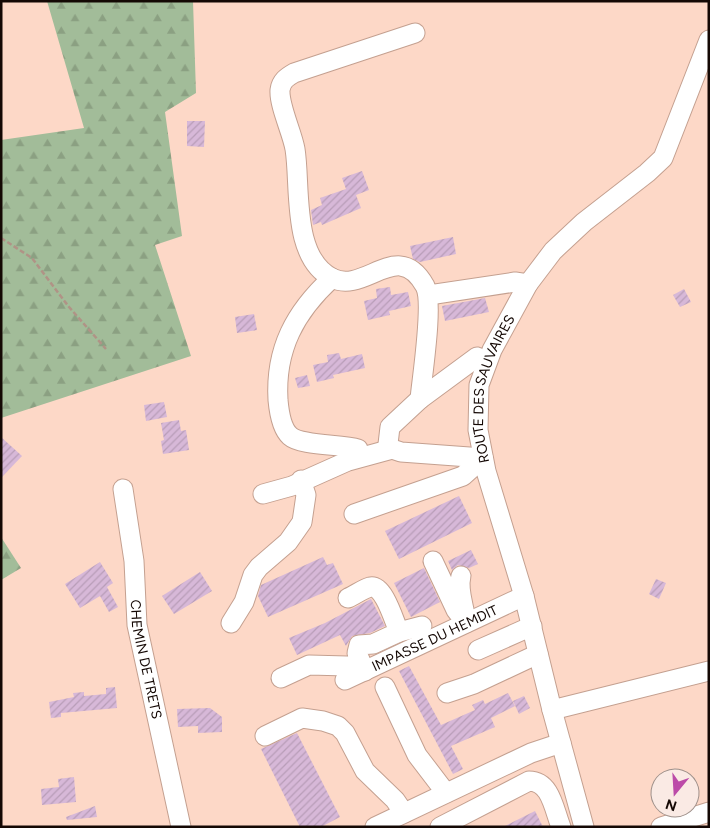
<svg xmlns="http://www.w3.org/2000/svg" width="710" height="828" font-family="Figtree,sans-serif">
	<defs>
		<pattern id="forest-firs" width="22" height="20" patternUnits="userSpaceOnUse" patternTransform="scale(1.25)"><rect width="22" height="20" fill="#a2bc99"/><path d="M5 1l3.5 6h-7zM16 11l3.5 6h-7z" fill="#8ba082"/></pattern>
		<pattern id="building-hatch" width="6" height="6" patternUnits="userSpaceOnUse" patternTransform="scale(1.25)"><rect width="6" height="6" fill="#d7b8d8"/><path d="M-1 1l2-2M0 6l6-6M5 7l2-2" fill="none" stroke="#b89db8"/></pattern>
	</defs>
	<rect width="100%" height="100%" fill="#fdd8c7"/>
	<!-- forest -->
	<g fill="url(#forest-firs)">
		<path d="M47,1H193L196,93L165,112L182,236L155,245L191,356L1,418V140L84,128Z"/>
		<path d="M1,537L21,568L1,580Z"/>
	</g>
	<!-- building -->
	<g fill="url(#building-hatch)">
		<path d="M187,121H205L204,147L187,146Z"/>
		<path d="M362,171L369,190L356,195L361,208L322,225L321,222L313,225L311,210L322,205L320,198L346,189L342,178Z"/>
		<path d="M453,237L456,254L420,262L413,259L410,246Z"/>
		<path d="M390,287L391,295L408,292L411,306L389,311L390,315L368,320L364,301L377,298L376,289Z"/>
		<path d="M684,289L691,302L680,307L673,295Z"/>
		<path d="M485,298L489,312L445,321L442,306Z"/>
		<path d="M254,314L257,330L237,333L235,317Z"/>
		<path d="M339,353L341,359L362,354L365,368L333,375L334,378L317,382L313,365L328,362L327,355Z"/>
		<path d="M307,375L310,386L298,388L295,378Z"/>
		<path d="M164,402L167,417L146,421L144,405Z"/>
		<path d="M179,420L181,431L186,430L189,450L163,454L161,441L164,440L161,423Z"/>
		<path d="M1,437L22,456L1,478Z"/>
		<path d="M459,496L472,523L399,559L385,531Z"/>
		<path d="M471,550L478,564L469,568L458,565L452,570L448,561Z"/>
		<path d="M323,557L327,565L333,563L343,584L268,617L258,596L261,585Z"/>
		<path d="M100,562L113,583L107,587L118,607L109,612L100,596L80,608L65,584Z"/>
		<path d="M424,568L440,602L411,617L394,583Z"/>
		<path d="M200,572L212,591L174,614L162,596Z"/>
		<path d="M656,579L666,583L659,599L649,594Z"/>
		<path d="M371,599L385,626L370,633L352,636L346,646L340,635L297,655L289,638L325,623Z"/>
		<path d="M409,666L441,725L475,710L472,705L483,700L485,704L508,693L515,706L491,718L495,727L451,746L463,769L453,774L399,671Z"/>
		<path d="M115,687L117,708L61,713V717L51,718L49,702L74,697L73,693L84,692V696L106,694V688Z"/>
		<path d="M524,696L530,708L519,714L513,701Z"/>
		<path d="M210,708L222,717V732L198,733V726L178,727L177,709Z"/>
		<path d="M297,733L340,817L321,827H300L261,749Z"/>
		<path d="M74,777L76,802L42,805L41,789L59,787L58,779Z"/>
		<path d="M95,806L97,817L67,820L66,817Z"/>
		<path d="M535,811L543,827H503Z"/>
	</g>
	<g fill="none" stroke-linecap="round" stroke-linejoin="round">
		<defs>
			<g id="minor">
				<path d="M415,33L294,73C287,77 281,81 280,90C279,106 292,132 295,149C301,186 291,257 332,278C365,295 398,237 425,286C434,302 422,377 420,399L390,427L388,444L392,449L401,452L483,458"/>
				<path d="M332,278C295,312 275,349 278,400C279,411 282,429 290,436C301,446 342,444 358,449L360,457"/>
				<path d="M429,295L515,282L528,284"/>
				<path d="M420,399L477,357"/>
				<path id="s1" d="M123,489L134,561L137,625L181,827"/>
				<path d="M263,494L292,486L348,461L392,449"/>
				<path d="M354,514L463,476L483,458"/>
				<path d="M433,561L456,610L466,623C465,606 457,591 461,576"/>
				<path d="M231,623L244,602L253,575L259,567L288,542L302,522L306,495L301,480"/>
				<path d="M399,632L422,626"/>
				<path d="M478,650L532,626"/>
				<path d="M281,678L309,665L347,666L365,671L357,653L359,645L373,644L399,632C394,621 384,584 370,587C363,589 355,595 348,598"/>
				<path id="s2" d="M345,680L524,596"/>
				<path d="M385,687L417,755L446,793"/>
				<path d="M447,693L474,684L538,654"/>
				<path d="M552,710L709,671"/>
				<path d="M265,736L302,718L323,721L338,726L345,733L365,771L395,800L404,813"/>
				<path d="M375,827L531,753L561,743"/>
				<path d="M440,827L529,781C551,781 554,810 561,827"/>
				<path id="s3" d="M584,827L552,710L524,596L486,471L478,430L479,385L492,350L528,284L553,251L584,222L647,173L663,158L709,40"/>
				<path d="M661,827L709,812"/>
			</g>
		</defs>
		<!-- minor casing -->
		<use href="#minor" stroke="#c4a090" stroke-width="21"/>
		<!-- path -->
		<path stroke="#b09386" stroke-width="2.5" stroke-dasharray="5 2.5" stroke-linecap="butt" d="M1,238L32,258L69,307L106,349"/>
		<!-- minor -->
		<use href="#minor" stroke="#fff" stroke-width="19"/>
	</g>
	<g text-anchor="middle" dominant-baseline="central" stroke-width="4.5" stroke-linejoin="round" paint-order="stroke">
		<!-- street labels -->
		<g font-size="14" fill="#140804" stroke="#faeae4">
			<text stroke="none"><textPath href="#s3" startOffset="455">ROUTE DES SAUVAIRES</textPath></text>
			<text stroke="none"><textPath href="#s2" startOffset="99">IMPASSE DU HEMDIT</textPath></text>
			<text stroke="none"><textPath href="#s1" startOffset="172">CHEMIN DE TRETS</textPath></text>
		</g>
	</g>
	<!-- border -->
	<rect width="710" height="828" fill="none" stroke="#140804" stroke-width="5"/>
	<!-- north arrow -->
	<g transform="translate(675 793) rotate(198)"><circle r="24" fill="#faeae4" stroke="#9e908a"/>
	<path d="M0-4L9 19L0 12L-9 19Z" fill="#bc4ba8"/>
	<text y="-8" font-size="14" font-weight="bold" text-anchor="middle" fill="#140804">N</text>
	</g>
</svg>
